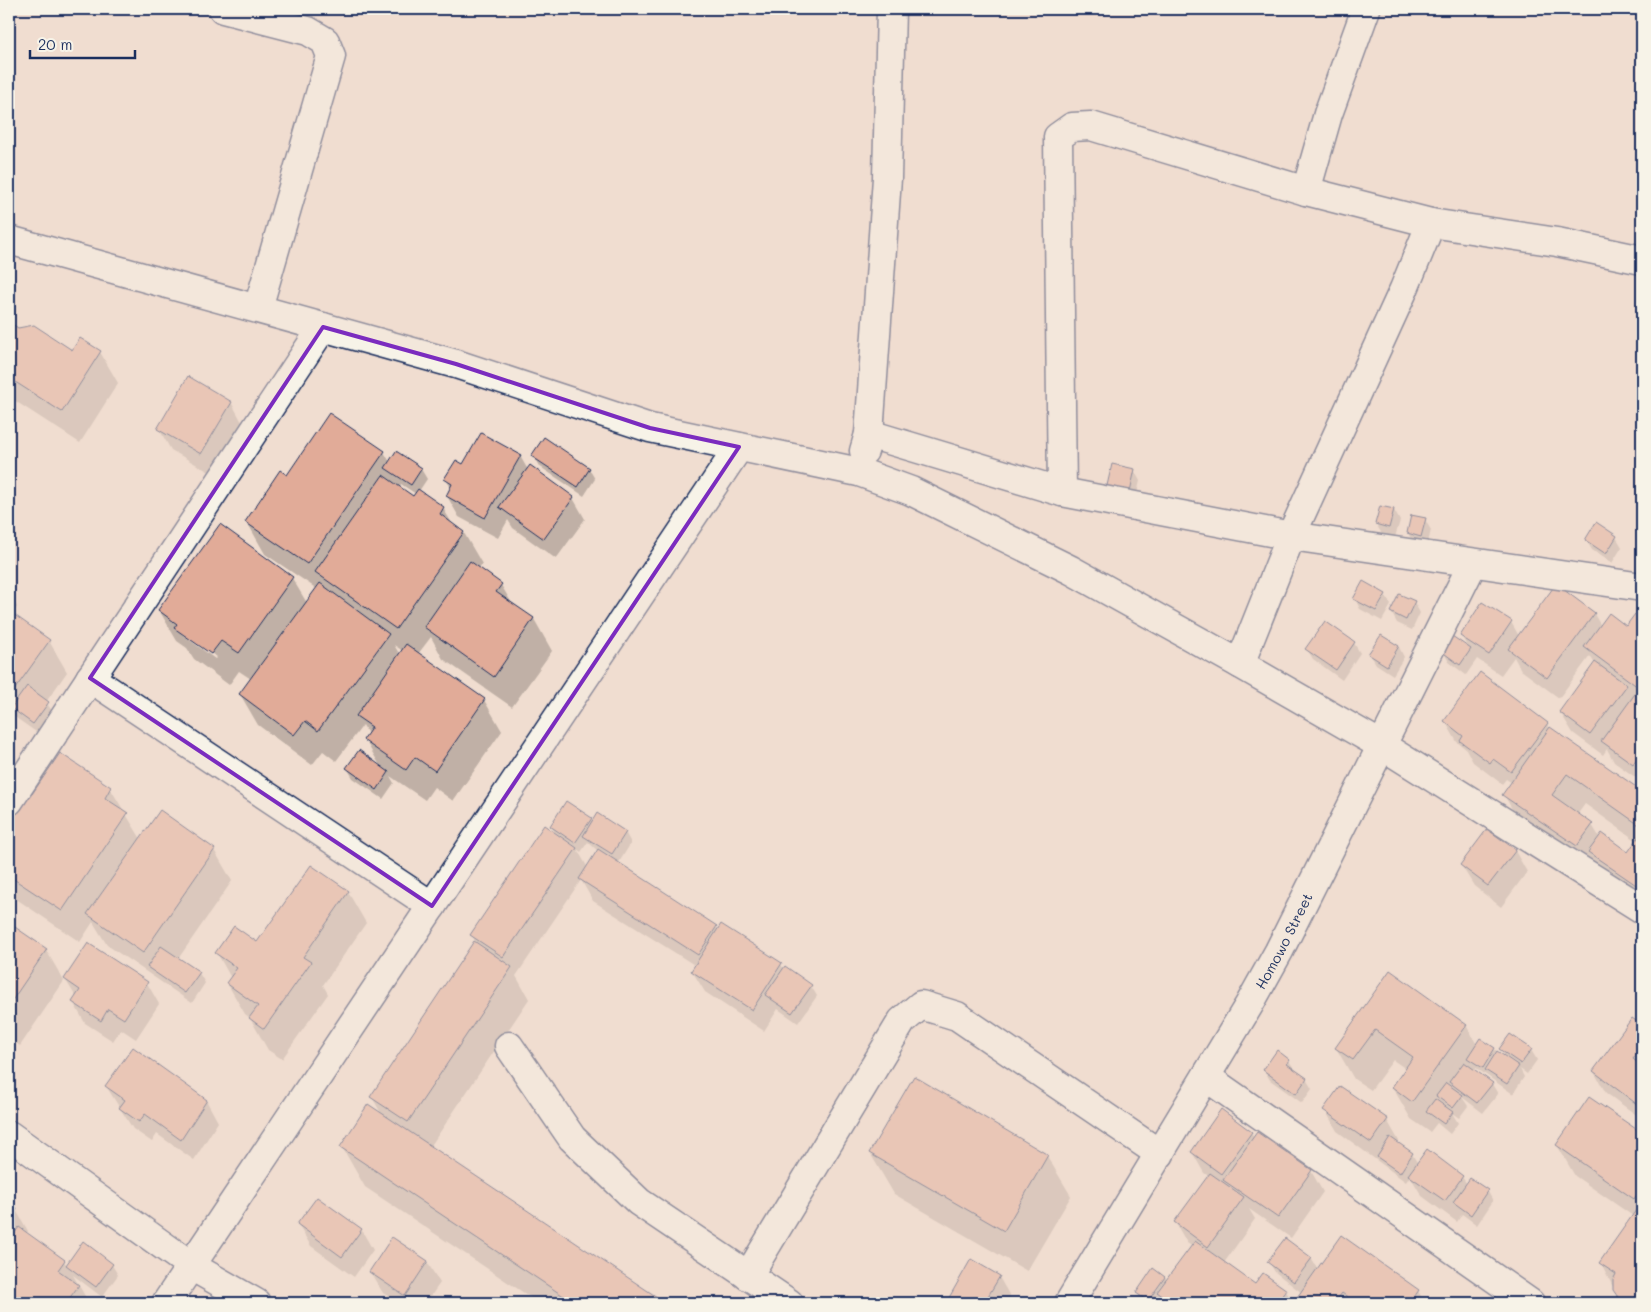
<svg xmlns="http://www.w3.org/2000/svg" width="1651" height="1312" font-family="Mali,sans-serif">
	<rect width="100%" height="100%" fill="#f0ddd0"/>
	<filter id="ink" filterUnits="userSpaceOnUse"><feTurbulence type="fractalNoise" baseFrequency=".02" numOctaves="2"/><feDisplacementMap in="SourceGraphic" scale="10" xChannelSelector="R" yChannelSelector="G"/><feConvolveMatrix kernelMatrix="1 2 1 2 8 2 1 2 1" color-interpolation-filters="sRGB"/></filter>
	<g filter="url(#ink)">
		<!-- shadow -->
		<g fill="#0003" fill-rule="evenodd">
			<path d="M9,323L72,352H100L118,383L80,443L9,397Z"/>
			<path d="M231,402L243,424L213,474L171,450L159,429Z"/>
			<path d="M384,452L390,462L421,469L427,479L419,491L443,508L453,525L464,533L482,564L478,569L501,585L513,605L534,619L552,651L512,707L443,659L431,637L418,654L484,700L502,731L453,801L434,787L425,800L390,776L394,783L383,799L353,778L347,768L381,767L365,740L368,734L363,725L336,761L323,751L312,765L258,725L240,694L251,679L239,671L229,685L194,659L187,648L177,641L159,610L220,526L292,578L307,603L317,589L265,554L247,522L288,477ZM401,484L416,494L413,498L399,487ZM180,631L217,657L215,659L183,635ZM394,645L403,651L400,655Z"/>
			<path d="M520,456L528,470L573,498L585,519L556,559L513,528L508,520L498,538L459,517L447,496L451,488L446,479Z"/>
			<path d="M533,456L589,469L595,479L584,496L539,466Z"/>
			<path d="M1134,470L1140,481L1134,506L1113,500Z"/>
			<path d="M1394,510L1400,521L1395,537L1382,534L1376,524Z"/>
			<path d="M1412,516L1425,520L1431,530L1427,547L1414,544L1408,533Z"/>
			<path d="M1616,537L1622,547L1612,563L1592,550L1586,540Z"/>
			<path d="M9,592L17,607L12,615L49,641L67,672L46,702L54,714L39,734L9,713Z"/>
			<path d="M1385,595L1391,605L1382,621L1360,609L1355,599Z"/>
			<path d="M1414,602L1420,613L1412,630L1397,623L1391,612Z"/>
			<path d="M1594,614L1601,626L1627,627L1635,615L1642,621V782L1614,762L1607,749L1603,755L1573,733L1560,712L1595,664L1590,656L1559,698L1521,670L1514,657L1501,675L1477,659L1466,675L1449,662L1443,651L1469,649L1461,636L1511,622L1519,636Z"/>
			<path d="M1325,623L1354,643L1360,653L1342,680L1313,659L1307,649Z"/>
			<path d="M1382,636L1399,647L1404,657L1393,675L1376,664L1370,654Z"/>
			<path d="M1445,721L1547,724L1550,729L1642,792V907L1522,826L1504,795L1512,783L1506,779L1502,784L1473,762L1466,749L1457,742ZM1585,804L1637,841L1629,854L1600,838L1592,825L1577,815Z"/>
			<path d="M61,755L110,788L141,839L160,812L214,850L232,881L178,959L199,973L205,983L192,1003L107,945L93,922L80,942L9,894V831L12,826L9,820L27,792L33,795Z"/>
			<path d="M591,818L593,822L625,832L631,843L618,864L716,927L718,931L781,964L784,970L811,986L817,996L798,1023L778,1009L764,1031L705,992L692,971L696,966L593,901L581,880L516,976L529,999L430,1147L663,1303H539L365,1187L342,1147L382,1115L372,1097L475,941L472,935L556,835L551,826ZM588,842L598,851L588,868L577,849L581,852Z"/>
			<path d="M1515,851L1527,872L1501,907L1474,886L1461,865Z"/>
			<path d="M348,892L366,923L323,985L328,994L282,1059L268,1050L250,1018L245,1014L227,983L231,978L217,953L257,944Z"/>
			<path d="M9,925L46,950L64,981L20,1046L9,1038Z"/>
			<path d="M1390,972L1466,1025L1477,1045L1494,1049L1506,1058L1500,1049L1531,1050L1537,1060L1527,1074L1520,1069L1524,1077L1513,1094L1476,1068L1474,1071L1492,1084L1498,1094L1483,1113L1462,1097L1468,1106L1459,1118L1452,1113L1458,1123L1450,1134L1437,1123L1430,1132L1411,1119L1393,1088L1406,1069L1393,1060L1371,1090L1354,1079L1336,1048Z"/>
			<path d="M65,979L147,983L159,1004L136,1039L121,1029L113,1041L85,1023L73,1002L76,997Z"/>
			<path d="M1633,1019L1642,1027V1119L1606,1093L1594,1072Z"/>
			<path d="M1289,1061L1296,1071L1306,1079L1312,1089L1302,1103L1270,1080L1264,1070Z"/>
			<path d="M106,1086L206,1100L218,1122L194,1160L157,1134L152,1142L133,1129Z"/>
			<path d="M1589,1098L1642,1134V1303H1621L1601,1263L1633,1216L1575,1176L1557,1145Z"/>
			<path d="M1325,1110L1387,1120L1399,1141L1397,1144L1412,1154L1418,1164L1462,1177L1467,1184L1487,1190L1493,1201L1477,1225L1462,1214L1457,1222L1422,1196L1410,1176L1406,1182L1337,1131Z"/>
			<path d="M1222,1111L1251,1133L1254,1138L1311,1171L1323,1192L1291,1238L1249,1209L1255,1219L1224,1263L1256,1286L1264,1275L1286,1291L1293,1303H1165L1163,1299L1160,1303H1144L1137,1293L1165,1277L1167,1282L1193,1247L1187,1243L1175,1222L1209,1176L1204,1173L1192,1152Z"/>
			<path d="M870,1153L1047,1156L1071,1196L1027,1271L894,1194Z"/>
			<path d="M9,1205L16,1210L28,1231L26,1234L64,1261L67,1266L112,1265L118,1275L102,1297L73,1275L89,1303H9Z"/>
			<path d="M298,1225L361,1229L373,1250L354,1277L311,1246Z"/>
			<path d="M393,1239L427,1262L440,1283L426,1303H398L383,1293L370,1272Z"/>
			<path d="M1311,1258L1318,1270L1418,1291L1425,1303H1294L1302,1293L1275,1272L1269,1262Z"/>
			<path d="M971,1261L999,1277L1011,1298L1008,1303H947Z"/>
		</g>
		<!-- building -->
		<g fill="#e1ab98" stroke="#1b2f5e">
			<path d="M9,322L18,328L34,325L72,350L80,338L101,351L62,412L9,378Z"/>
			<path d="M188,376L232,402L201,454L157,429Z"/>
			<path d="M329,413L385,451L307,564L245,522L280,470L287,475Z"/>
			<path d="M481,433L521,455L485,518L446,496L452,484L444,479L456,460L463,464Z"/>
			<path d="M544,437L590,468L578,487L531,456Z"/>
			<path d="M396,451L422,468L411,485L385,468Z"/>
			<path d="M1112,464L1135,469L1129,496L1106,490Z"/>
			<path d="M530,465L574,497L544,539L499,507Z"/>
			<path d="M383,475L413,496L418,489L444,507L440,514L464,532L396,629L315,572Z"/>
			<path d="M1380,506L1394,509L1389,528L1375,524Z"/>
			<path d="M1411,515L1426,518L1421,537L1407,533Z"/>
			<path d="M1596,522L1617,536L1606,554L1585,540Z"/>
			<path d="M220,524L293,577L239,653L221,641L211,654L174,628L177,624L158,610Z"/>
			<path d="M470,561L502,584L496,592L534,618L494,677L424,627Z"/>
			<path d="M1363,581L1386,594L1376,611L1353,599Z"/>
			<path d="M320,583L389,634L318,731L305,721L294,735L239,694Z"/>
			<path d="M1556,584L1595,613L1547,678L1508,649Z"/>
			<path d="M1399,594L1415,601L1406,620L1390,612Z"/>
			<path d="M1482,602L1512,621L1489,655L1460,636Z"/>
			<path d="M9,611L50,640L10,696L9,695Z"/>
			<path d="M1609,613L1626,626L1635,614L1642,619V690L1584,647Z"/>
			<path d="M1325,621L1355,642L1336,670L1305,649Z"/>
			<path d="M1381,635L1399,646L1387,666L1368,654Z"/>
			<path d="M1452,636L1471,649L1460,665L1441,651Z"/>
			<path d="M406,644L485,699L435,771L415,757L406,770L363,740L372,727L356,716Z"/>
			<path d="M1595,662L1627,685L1590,735L1559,712Z"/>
			<path d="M1480,672L1548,723L1511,772L1493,759L1490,763L1460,741L1463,736L1444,721Z"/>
			<path d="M27,686L49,702L33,724L11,708Z"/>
			<path d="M1637,691L1642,695V751L1633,764L1601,741Z"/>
			<path d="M1550,727L1642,791V827L1567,774L1552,795L1593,824L1577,846L1502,795Z"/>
			<path d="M359,750L389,772L377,790L346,768Z"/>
			<path d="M60,753L111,787L105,798L128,813L62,911L9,876V829L12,824L9,821V817L27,791L32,794Z"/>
			<path d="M566,801L592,818L575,843L550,826Z"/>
			<path d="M160,810L215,849L143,953L87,914Z"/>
			<path d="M597,813L626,832L612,854L583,836Z"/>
			<path d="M544,825L577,848L503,957L470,935Z"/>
			<path d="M1487,829L1516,850L1488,886L1460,865Z"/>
			<path d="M1642,832V889L1588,852L1602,833L1628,852Z"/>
			<path d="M598,849L717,926L698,955L579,879Z"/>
			<path d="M311,865L349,891L303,957L311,962L264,1029L249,1018L258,1006L226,983L237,968L215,953L234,926L257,942Z"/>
			<path d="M9,923L47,949L9,1005Z"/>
			<path d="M721,924L782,963L752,1010L691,971Z"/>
			<path d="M474,941L512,967L408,1122L370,1097Z"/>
			<path d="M88,943L148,982L124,1019L108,1009L101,1021L72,1002L80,990L64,979Z"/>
			<path d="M161,946L200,972L185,993L147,967Z"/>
			<path d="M785,966L812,985L792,1013L765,995Z"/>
			<path d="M1390,970L1467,1025L1412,1102L1392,1087L1413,1057L1375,1030L1353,1060L1335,1048Z"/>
			<path d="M1632,1018L1642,1025V1047L1633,1059L1642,1066V1108L1593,1071Z"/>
			<path d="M1510,1034L1532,1049L1521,1064L1499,1049Z"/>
			<path d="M1480,1038L1495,1048L1483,1068L1467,1058Z"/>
			<path d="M133,1047L207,1100L181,1140L145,1114L139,1122L119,1108L125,1100L105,1086Z"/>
			<path d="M1277,1050L1290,1060L1287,1064L1307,1078L1296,1094L1263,1070Z"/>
			<path d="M1497,1051L1519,1066L1507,1084L1485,1070Z"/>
			<path d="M1464,1062L1493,1083L1477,1103L1449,1082Z"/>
			<path d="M914,1076L1048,1155L1004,1231L869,1153Z"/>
			<path d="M1446,1083L1463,1095L1453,1108L1436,1096Z"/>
			<path d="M1340,1086L1388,1119L1371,1143L1323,1110Z"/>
			<path d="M1589,1097L1642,1133V1187L1634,1199L1556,1145Z"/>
			<path d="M1435,1099L1453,1112L1444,1124L1426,1111Z"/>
			<path d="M368,1104L666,1303H574L340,1147Z"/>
			<path d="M1221,1109L1252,1132L1221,1174L1191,1152Z"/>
			<path d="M1257,1132L1312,1170L1278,1218L1223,1180Z"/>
			<path d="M1390,1137L1413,1153L1400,1173L1377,1157Z"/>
			<path d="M1427,1149L1463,1176L1445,1201L1408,1175Z"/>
			<path d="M1210,1173L1244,1197L1208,1247L1174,1222Z"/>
			<path d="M1470,1178L1488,1190L1471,1215L1453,1202Z"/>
			<path d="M317,1197L362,1229L342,1257L297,1224Z"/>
			<path d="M9,1203L17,1209L9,1221Z"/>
			<path d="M1641,1203L1642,1303H1622L1613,1290V1280L1616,1274L1599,1263Z"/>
			<path d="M19,1227L65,1260L58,1270L79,1285L66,1303H9V1241Z"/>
			<path d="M1341,1235L1419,1290L1410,1303H1356L1342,1293L1334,1303H1293Z"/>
			<path d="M392,1237L428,1261L405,1296L369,1272Z"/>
			<path d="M1285,1238L1312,1258L1294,1282L1267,1262Z"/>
			<path d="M83,1241L113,1264L96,1287L66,1265Z"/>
			<path d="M1195,1241L1255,1284L1263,1273L1287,1290L1278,1303H1172L1157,1292Z"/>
			<path d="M971,1259L1000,1276L984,1303H946Z"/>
			<path d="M1153,1268L1165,1277L1148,1301L1136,1293Z"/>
		</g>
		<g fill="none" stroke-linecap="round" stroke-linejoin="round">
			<defs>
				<g id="minor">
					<path d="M223,9L308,31L325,41L331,56L258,308"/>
					<path d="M1306,191L1328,114L1366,9"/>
					<path d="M9,240L456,364L650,428L859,472L911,491L1071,570L1240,664L1381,745L1642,909"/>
					<path d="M869,434L1062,492L1291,536L1642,587"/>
					<path d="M864,451L869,434L887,178L891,9"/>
					<path d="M1062,492L1058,137L1072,127L1091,126L1306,191L1431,223"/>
					<path d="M1240,664L1291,536L1404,289L1431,223L1557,242L1642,260"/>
					<path d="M90,678L432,906"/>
					<path d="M9,801L323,327"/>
					<path d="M509,1046L572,1138L639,1202L789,1303"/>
					<path d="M1206,1077L1530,1303"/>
					<path d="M9,1135L193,1267L256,1303"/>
					<path d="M748,1276L902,1021L921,1005L957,1016L1160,1154"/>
					<path d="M166,1303L739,447"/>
					<path id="s1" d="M1069,1303L1249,1005L1279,951L1473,563"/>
				</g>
			</defs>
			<!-- minor casing -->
			<use href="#minor" stroke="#1b2f5e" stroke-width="31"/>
			<!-- minor -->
			<use href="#minor" stroke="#f7f3e8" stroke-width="28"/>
		</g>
	</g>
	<!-- marked area -->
	<path d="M0 0H1651V1312H0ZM323,327L456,364L650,428L739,447L432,906L90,678Z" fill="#f0ddd0" fill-opacity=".55" fill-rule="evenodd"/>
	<path fill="none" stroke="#7b2cbf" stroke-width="4" stroke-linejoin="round" d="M323,327L456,364L650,428L739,447L432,906L90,678Z"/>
	<g text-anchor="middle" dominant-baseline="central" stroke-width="4" stroke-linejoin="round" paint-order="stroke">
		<!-- street labels -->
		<g font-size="14" fill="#1b2f5e" stroke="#f7f3e8">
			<text stroke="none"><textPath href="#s1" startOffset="421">Homowo Street</textPath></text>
		</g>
	</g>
	<!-- margin -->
	<rect width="1651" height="1312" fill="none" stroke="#f7f3e8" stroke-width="30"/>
	<rect x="15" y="15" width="1621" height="1282" fill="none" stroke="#1b2f5e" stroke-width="2" filter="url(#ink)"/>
	<!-- scale -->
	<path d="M30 50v8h105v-8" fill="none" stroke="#1b2f5e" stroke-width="2.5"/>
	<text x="38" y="50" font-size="15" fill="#1b2f5e" stroke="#f7f3e8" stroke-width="4" paint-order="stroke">20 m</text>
</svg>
